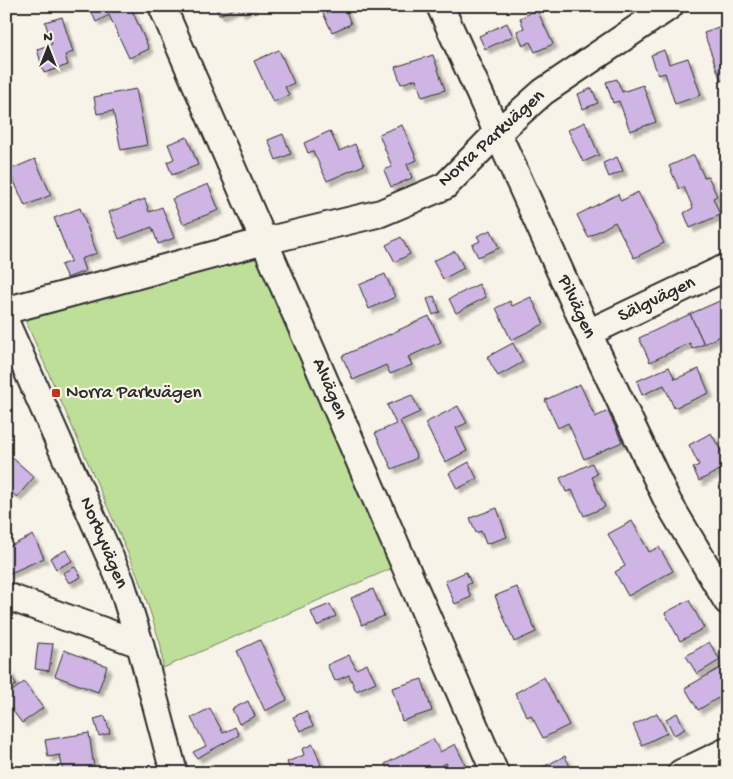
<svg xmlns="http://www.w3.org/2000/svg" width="733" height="779" font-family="'Gochi Hand',sans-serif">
	<defs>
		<filter id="shadow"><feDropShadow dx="4.5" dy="4.5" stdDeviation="1" flood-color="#0004"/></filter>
	</defs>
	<rect width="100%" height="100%" fill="#f7f3e8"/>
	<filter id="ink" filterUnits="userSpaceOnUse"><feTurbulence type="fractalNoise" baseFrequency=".02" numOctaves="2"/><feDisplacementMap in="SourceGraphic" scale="10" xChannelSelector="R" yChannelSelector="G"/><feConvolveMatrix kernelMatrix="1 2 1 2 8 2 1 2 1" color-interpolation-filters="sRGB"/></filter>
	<g filter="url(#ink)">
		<!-- green -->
		<path fill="#bedf98" stroke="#748562" d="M265,241L404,563L163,668L161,646L141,583L23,315Z"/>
		<!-- building -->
		<g fill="#ceb5e4" stroke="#2b2b2b" filter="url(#shadow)">
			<path d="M89,6H114L117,12L130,6L149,49L129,58L109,15L96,22Z"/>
			<path d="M215,6H253L240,12L238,7L219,15Z"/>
			<path d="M323,6H344L351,24L332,32L320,7Z"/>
			<path d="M537,10L553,44L535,52L530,42L523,46L517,31L524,28L520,18Z"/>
			<path d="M62,17L73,52L65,55L68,65L44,73L37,49L52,44L45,22Z"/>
			<path d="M507,23L513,36L485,49L479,36Z"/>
			<path d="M727,25V78L721,81L704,33Z"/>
			<path d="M279,50L294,83L285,87L289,95L273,102L254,61Z"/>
			<path d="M664,50L669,64L688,58L701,95L675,104L665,73L658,75L651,55Z"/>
			<path d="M433,55L445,90L422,97L416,79L401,84L395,67Z"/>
			<path d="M617,79L622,92L643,85L656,122L630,131L619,101L613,103L606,82Z"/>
			<path d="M592,88L598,103L583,109L578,94Z"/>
			<path d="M136,89L147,145L121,150L113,111L97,114L94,97Z"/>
			<path d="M585,122L599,155L583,162L568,130Z"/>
			<path d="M402,125L417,160L407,164L412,178L391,187L384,170L392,167L379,134Z"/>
			<path d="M330,131L339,151L355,144L364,165L327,181L313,151L308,153L304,143Z"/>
			<path d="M283,134L291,154L276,160L268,140Z"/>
			<path d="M187,137L198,165L172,175L167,162L174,159L168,144Z"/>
			<path d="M694,155L704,177L708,176L717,196L713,198L720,215L690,228L684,213L693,208L684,187L679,189L669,166Z"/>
			<path d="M617,157L623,171L609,177L603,163Z"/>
			<path d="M35,159L51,195L25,206L9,170Z"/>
			<path d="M208,184L219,210L183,224L172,199Z"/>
			<path d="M638,192L664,243L634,258L615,222L588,237L577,215L618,194L621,201Z"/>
			<path d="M145,199L149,212L162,207L174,238L158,244L152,227L119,239L109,212Z"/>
			<path d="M80,208L97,253L81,259L85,271L67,278L61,265L71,261L54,218Z"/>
			<path d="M491,230L499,248L478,257L472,245L480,241L477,236Z"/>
			<path d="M401,237L410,254L395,262L386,245Z"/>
			<path d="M455,251L464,268L443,279L433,261Z"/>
			<path d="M385,274L395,297L369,309L359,285Z"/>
			<path d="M479,284L486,297L456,313L449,299Z"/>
			<path d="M434,296L440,312L433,315L427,299Z"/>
			<path d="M531,297L544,324L511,340L496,308L510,301L512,306Z"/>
			<path d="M724,299L725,302L727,301V345L722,335L704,344L690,314Z"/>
			<path d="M690,314L704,344L692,349L690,343L650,362L639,338Z"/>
			<path d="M429,316L441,342L408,357L412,365L390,374L386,365L353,380L342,356Z"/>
			<path d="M513,343L523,362L498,376L487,357Z"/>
			<path d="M669,367L675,379L699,369L709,393L674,408L664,385L642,395L637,381Z"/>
			<path d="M580,384L595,417L608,411L622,442L584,459L568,423L558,428L545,400Z"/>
			<path d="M412,395L420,412L400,421L417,458L392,469L375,433L396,424L387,405Z"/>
			<path d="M458,406L467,423L456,428L467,451L445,462L425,423Z"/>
			<path d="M711,433L727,462V466L699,481L693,468L699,465L689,445Z"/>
			<path d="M8,454L34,477L17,497L6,488V457Z"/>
			<path d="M469,462L477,479L457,489L449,473Z"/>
			<path d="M592,463L597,474L592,477L605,507L584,516L572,490L566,492L560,478Z"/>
			<path d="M727,503V519L721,506Z"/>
			<path d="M497,508L507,537L486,544L481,531L476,533L470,518Z"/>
			<path d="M632,521L649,552L659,547L673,571L628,596L615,572L625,566L608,534Z"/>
			<path d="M33,535L44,558L6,575V548Z"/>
			<path d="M66,550L72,561L56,569L50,558Z"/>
			<path d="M75,567L81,577L69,583L63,573Z"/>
			<path d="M466,572L471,583L466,585L471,597L455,604L445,581Z"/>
			<path d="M517,587L536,632L514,642L495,596Z"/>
			<path d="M373,589L384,616L362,625L351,598Z"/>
			<path d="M689,600L704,628L680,641L665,613Z"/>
			<path d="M330,604L336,616L317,626L311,612Z"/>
			<path d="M260,640L287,700L265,711L237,651Z"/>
			<path d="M709,642L720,660L697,674L686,656Z"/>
			<path d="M38,643L53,644L49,671L35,669Z"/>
			<path d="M64,650L107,666L98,692L55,676Z"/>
			<path d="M349,655L356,669L367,664L376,682L356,691L349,675L335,681L327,665Z"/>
			<path d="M6,664L16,685L6,690Z"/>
			<path d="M727,664V714L718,698L698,710L685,688Z"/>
			<path d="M544,677L569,725L543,738L531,715L527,717L515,693Z"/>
			<path d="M422,679L432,711L402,721L392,688Z"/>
			<path d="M24,682L43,708L22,723L6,702V696Z"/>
			<path d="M248,701L255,716L239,724L232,709Z"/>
			<path d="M210,708L223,733L235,727L239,735L197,758L193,752L206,746L191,718Z"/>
			<path d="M306,711L313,726L300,731L293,717Z"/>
			<path d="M657,713L667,733L642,745L633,725Z"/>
			<path d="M677,713L685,729L674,735L666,719Z"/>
			<path d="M105,716L110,733L99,736L94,719Z"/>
			<path d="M89,733L94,768L63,773L60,755L48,757L45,740Z"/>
			<path d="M433,739L440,752L455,744L465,764L451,771L446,763L428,773H389L385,764Z"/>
			<path d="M313,744L321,765L303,773H291L287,762L304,755L302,749Z"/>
			<path d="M565,756L573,773H538L537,770Z"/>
		</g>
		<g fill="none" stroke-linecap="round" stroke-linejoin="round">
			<defs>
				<g id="minor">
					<path d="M162,6L495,773"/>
					<path d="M440,6L588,333L668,502L727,601"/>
					<path d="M6,312L15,308L265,241L381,213L445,186L497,133L543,92L670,6"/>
					<path d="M6,323L121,582L140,644L174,773"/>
					<path d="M588,333L727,267"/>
					<path d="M6,596L140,644"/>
					<path d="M681,773L727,751"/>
				</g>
			</defs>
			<!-- minor casing -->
			<use href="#minor" stroke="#2b2b2b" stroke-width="30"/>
			<!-- minor -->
			<use href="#minor" stroke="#f7f3e8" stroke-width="26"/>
		</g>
	</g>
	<!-- markers -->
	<rect fill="#c8321e" stroke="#f7f3e8" stroke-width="2" x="51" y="388" width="10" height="10" rx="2.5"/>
	<g text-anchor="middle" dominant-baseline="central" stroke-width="4.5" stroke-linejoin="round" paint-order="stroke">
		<!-- street labels -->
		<g font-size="19" fill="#2b2b2b" stroke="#f7f3e8">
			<text transform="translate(492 139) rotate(-42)">Norra Parkvägen</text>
			<text transform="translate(657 300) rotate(-26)">Sälgvägen</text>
			<text transform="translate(576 307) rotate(65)">Pilvägen</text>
			<text transform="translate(329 389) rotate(67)">Alvägen</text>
			<text transform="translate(103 543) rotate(67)">Norbyvägen</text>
		</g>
		<!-- poi labels -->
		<g font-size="19" fill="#2b2b2b" stroke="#f7f3e8" text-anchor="start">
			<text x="66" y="393">Norra Parkvägen</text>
		</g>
	</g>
	<!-- margin -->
	<rect width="733" height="779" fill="none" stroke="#f7f3e8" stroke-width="25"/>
	<rect x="12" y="12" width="708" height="754" fill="none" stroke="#2b2b2b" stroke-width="2" filter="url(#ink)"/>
	<!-- north arrow -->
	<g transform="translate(48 48)" stroke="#f7f3e8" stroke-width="4" paint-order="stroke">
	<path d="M0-4L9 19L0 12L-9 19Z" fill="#2b2b2b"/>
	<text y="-8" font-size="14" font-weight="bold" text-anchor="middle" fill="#2b2b2b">N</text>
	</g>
</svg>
